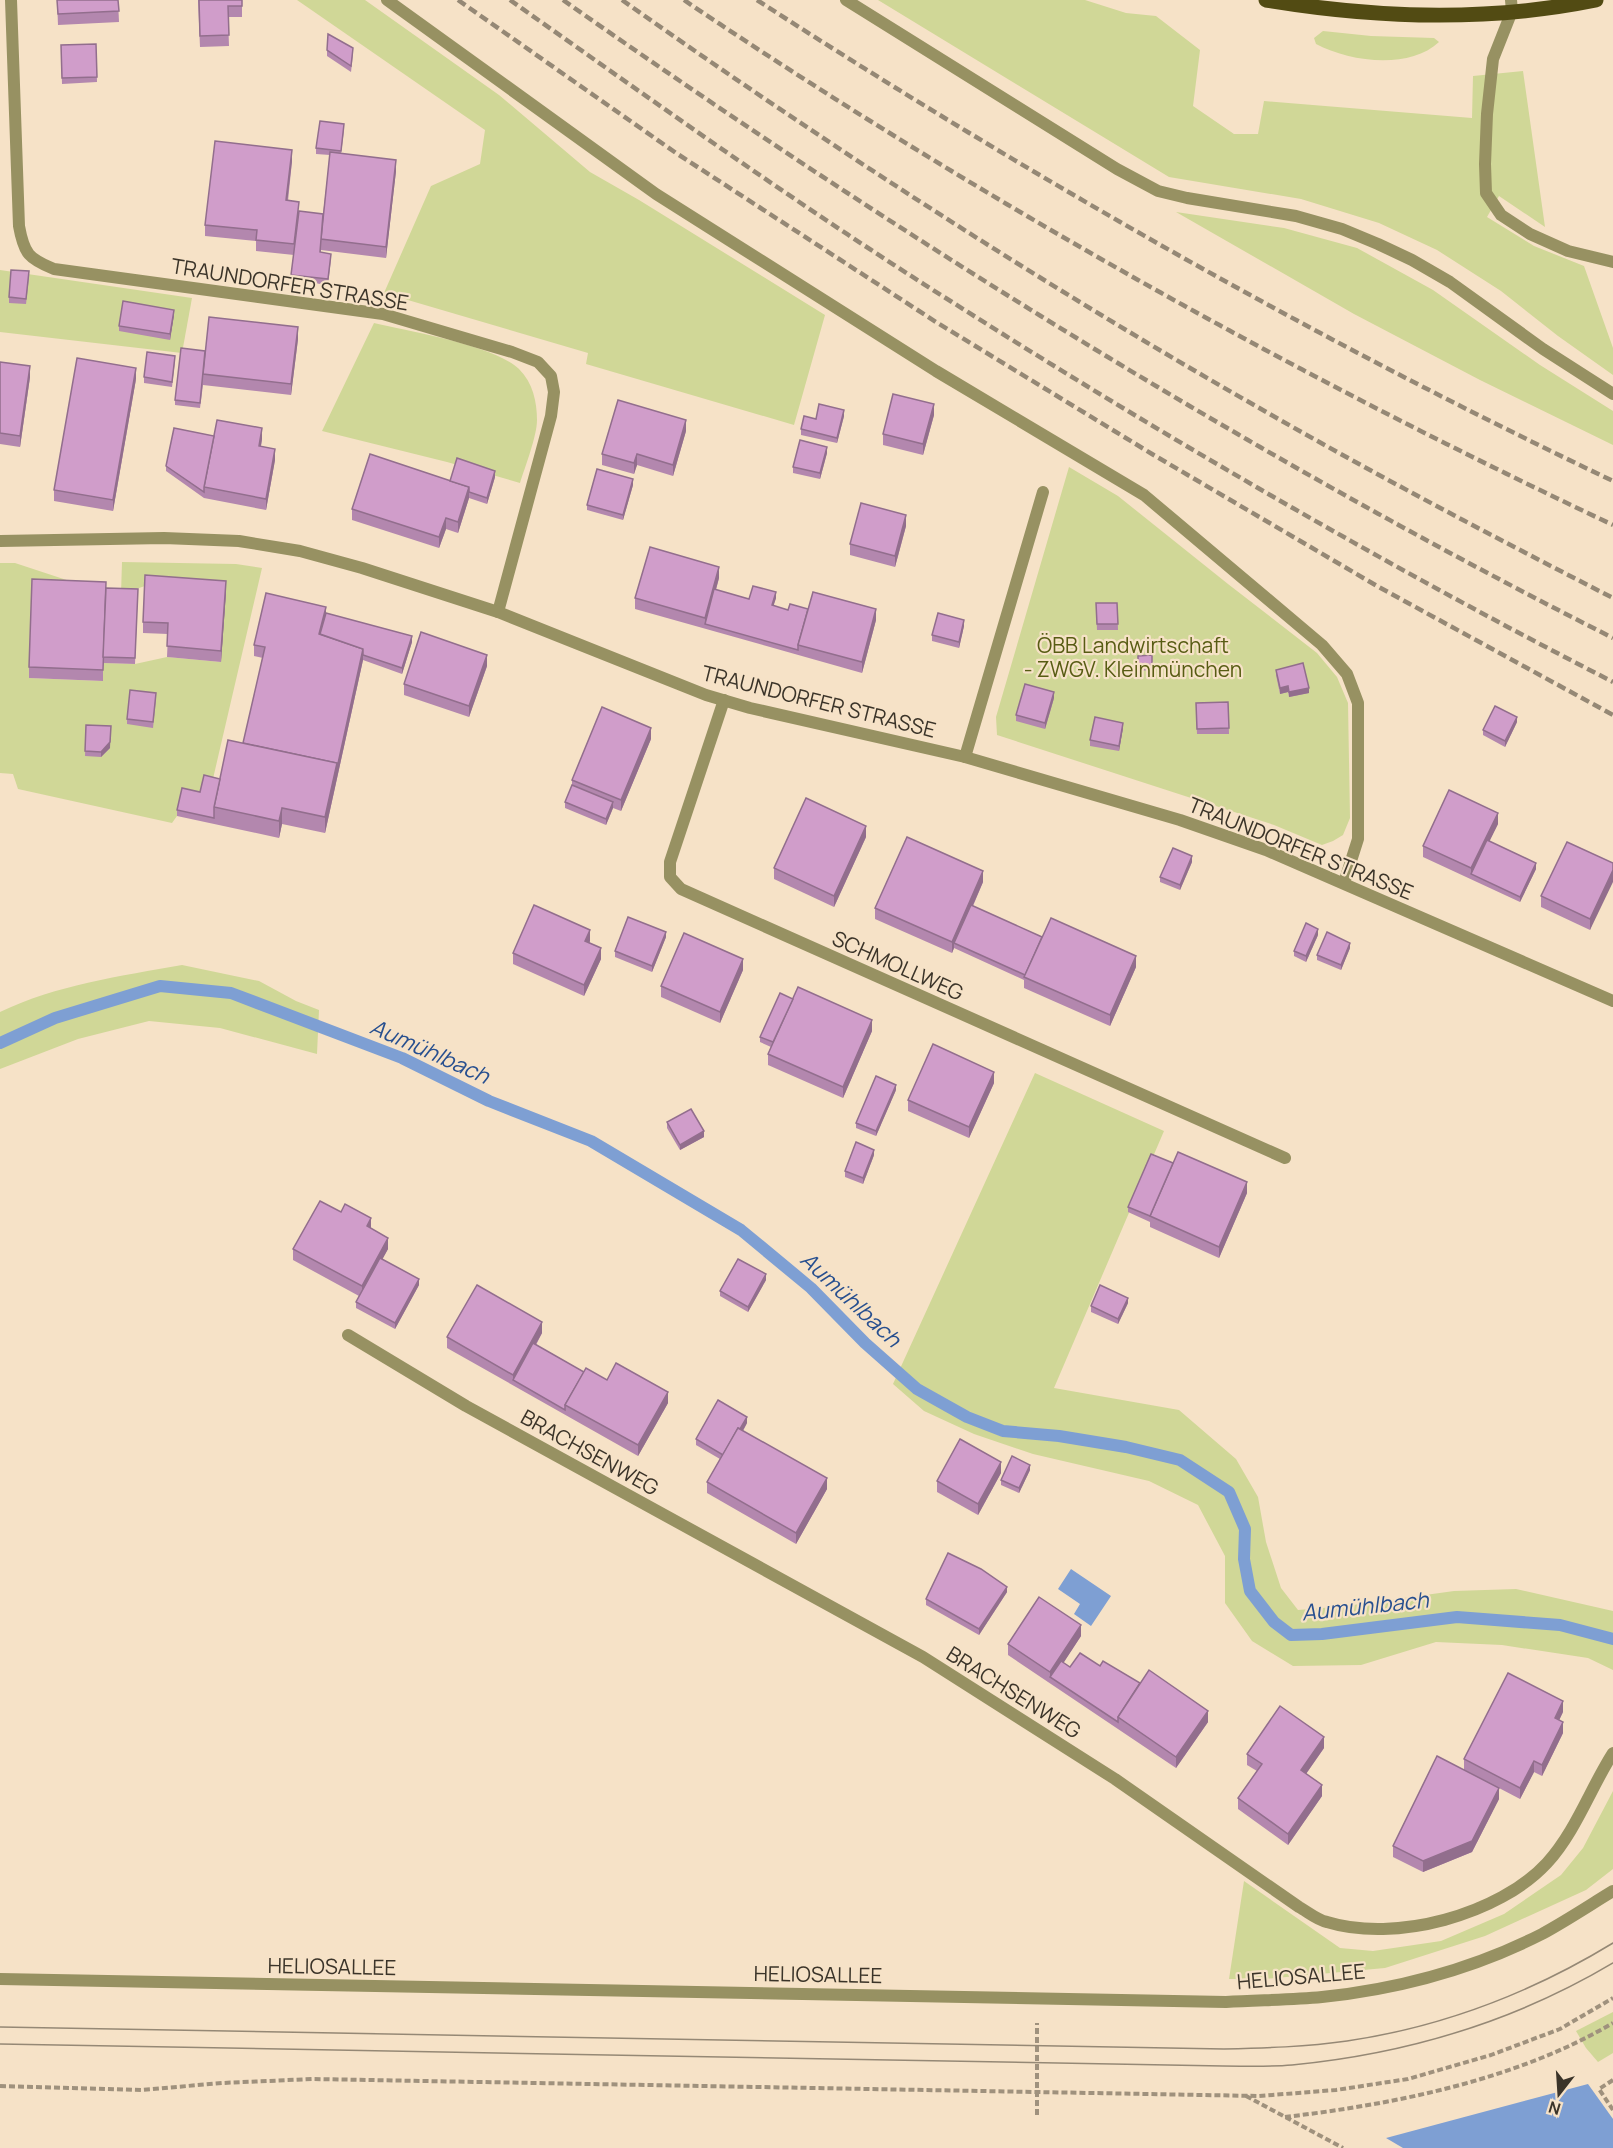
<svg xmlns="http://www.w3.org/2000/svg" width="1613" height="2148" font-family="Manrope,sans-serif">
	<rect width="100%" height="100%" fill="#f6e2c7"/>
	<!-- green -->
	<g fill="#d0d797">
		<path d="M297,0H365L499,95L590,172L639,200L825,315L794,425L586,364L588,353L384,293L431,186L480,164L485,130Z"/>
		<path d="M878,0H1085L1126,13L1156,16L1200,50L1193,106L1234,134H1258L1264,101L1472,118L1473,76L1523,71L1545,227L1499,196L1487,217L1534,246L1584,266L1613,348V375L1558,336L1501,291L1437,250L1379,223L1301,199L1169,177Z"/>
		<path d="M1323,31L1371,36L1434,38L1439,42C1409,70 1350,62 1316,44L1314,38Z"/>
		<path d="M1176,212L1284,228L1357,248L1433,290L1540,365L1613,411V445L1480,380L1354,314Z"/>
		<path d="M0,270L192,298L182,353L0,332Z"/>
		<path d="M374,323C409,331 496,346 519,369C533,383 537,402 537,420C537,436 525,467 520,483L447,462L322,431Z"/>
		<path d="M1069,467L1118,496L1228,584L1317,653L1337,677L1348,703L1350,818L1343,835L1333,841L1322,845L1274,825L997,735L996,717Z"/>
		<path d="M122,562L236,564L262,568L212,783L200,798L182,794L177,816L172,823L18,789L13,774L0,773V563H15L106,593L29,678L102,681L103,663L135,664L167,657L221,662L145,586L121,594Z"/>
		<path d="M182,965L259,981L296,1001L319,1010L317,1054L220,1028L149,1021L78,1039L0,1069V1012C56,985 121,976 182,965Z"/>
		<path d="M1035,1073L1164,1131L1054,1388L1179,1410L1236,1459L1258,1497L1266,1542L1281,1588L1298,1610L1346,1606L1454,1591L1516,1589L1613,1611V1670L1588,1658L1502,1645L1436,1642L1361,1665L1293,1666L1252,1641L1225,1603V1556L1198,1505L1149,1481L1033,1454L974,1434L924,1411L893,1384Z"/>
		<path d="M1613,1791V1869L1586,1890L1485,1936L1385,1968L1264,1979H1229L1244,1881L1340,1948L1373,1951L1441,1941L1504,1914L1561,1875L1583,1848Z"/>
		<path d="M1613,2012V2053L1598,2062L1586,2048L1576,2031Z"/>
	</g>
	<!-- water -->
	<g fill="#7e9fd3">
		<path d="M1071,1569L1111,1596L1091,1626L1074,1614L1080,1604L1058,1589Z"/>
		<path d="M1588,2084L1613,2119V2148H1403L1386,2138Z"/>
	</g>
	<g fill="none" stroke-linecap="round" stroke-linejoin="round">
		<!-- stream -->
		<path stroke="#7e9fd3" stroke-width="12" d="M0,1043L55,1018L160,986L231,993L402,1058L489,1101L591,1141L741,1230L811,1288L865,1343L917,1389L967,1417L1003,1431L1059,1436L1126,1447L1180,1460L1229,1492L1245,1529L1244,1559L1250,1591L1274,1622L1291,1635L1322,1634L1457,1617L1560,1625L1613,1639"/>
		<!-- path -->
		<g stroke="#9f917d" stroke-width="4" stroke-dasharray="6 3" stroke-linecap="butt">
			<path d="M1613,2080L1599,2089L1613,2110"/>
			<path d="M0,2086L141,2090L222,2083L313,2079L1259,2096L1336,2090L1408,2079L1491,2055L1560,2029L1613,1998"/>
			<path d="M1246,2096L1343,2148"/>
			<path d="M1037,2115V2023"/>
			<path d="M1285,2117C1396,2104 1516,2080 1613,2023"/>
		</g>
		<!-- service -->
		<path stroke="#979162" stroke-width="12" d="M387,0L656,194L936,371L1144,495L1322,645L1347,674L1358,703V839L1344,883"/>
		<!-- minor -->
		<g stroke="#979162" stroke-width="12">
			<path d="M11,0L19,226C24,254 29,259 54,269L383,314L512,352L538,362L551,376L554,392L551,416L498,612"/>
			<path d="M846,0L1117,169L1158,191L1187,198L1296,216L1342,229L1378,244L1412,260L1450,282L1543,349L1613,394"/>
			<path d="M1511,0L1512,11L1493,59L1487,114L1485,164L1486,193L1501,215L1530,234L1568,251L1613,262"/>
			<path d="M0,541L164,538L239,541L300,551L362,568L498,612L706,695L750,708L965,757L1180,820L1266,850L1613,1001"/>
			<path d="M724,700L670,862V877L681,889L1285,1158"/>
			<path d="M965,757L1043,492"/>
			<path d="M348,1335L466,1406L923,1657L1115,1779L1299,1907C1308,1912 1317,1920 1327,1922C1395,1943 1499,1915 1547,1863C1576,1831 1590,1789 1613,1753"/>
		</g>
		<!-- tertiary -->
		<path stroke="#979162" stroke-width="12" d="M0,1979L1226,2002C1258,2000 1291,2000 1322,1997C1398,1989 1475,1968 1542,1934C1566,1921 1590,1905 1613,1891"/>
		<!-- primary -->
		<path stroke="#524b13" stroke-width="15" d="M1266,0C1374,18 1488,22 1596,0"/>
		<!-- tram -->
		<g stroke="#958875" stroke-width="1.5">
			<path d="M0,2027L1224,2049C1265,2048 1306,2047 1347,2041C1442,2027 1531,1993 1613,1943"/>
			<path d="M0,2044L1223,2066C1246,2066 1269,2067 1292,2065C1406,2054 1514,2022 1613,1963"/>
		</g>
		<!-- rail -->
		<g stroke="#958875" stroke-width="4.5" stroke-dasharray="9 4.5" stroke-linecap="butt">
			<path d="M458,0L676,153L936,322L1152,454L1377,586L1613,715"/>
			<path d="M510,0C656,103 801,207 952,302C1166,438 1387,566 1613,682"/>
			<path d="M563,0C899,236 1247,453 1613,638"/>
			<path d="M622,0C826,144 1037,281 1254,405C1372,473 1492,536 1613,598"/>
			<path d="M684,0C979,199 1291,373 1613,525"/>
			<path d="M757,0C1032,178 1317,340 1613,481"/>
		</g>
	</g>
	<!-- wall -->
	<g fill="#b387ae">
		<path d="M57,0H118L119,22L58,25Z"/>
		<path d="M198,0H242V17H228L229,46L200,47Z"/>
		<path d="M96,44L97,82L62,84L61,45Z"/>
		<path d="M327,50L353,54L351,72L327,56Z"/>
		<path d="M344,130L341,154L396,171L386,258L321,250V252L331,259L328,285L291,280L294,255L256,251V241L205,236V225L292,161L288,201L299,211L323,214L330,155L316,154V148Z"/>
		<path d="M29,277L26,304L9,303V297Z"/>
		<path d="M174,315L170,340L119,331V326Z"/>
		<path d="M298,339L291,395L203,385L200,408L175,405V400L205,351Z"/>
		<path d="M175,361L172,387L144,383V377Z"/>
		<path d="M0,362L30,377L20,447L0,444Z"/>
		<path d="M136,379L113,511L54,501V490Z"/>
		<path d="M934,415L923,455L883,445V434Z"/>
		<path d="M844,416L837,443L801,435V429L816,419Z"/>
		<path d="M686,431L673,476L637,465L634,474L602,465V454Z"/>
		<path d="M214,436L262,439L261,446L275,460L266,510L204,498L166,471V466Z"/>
		<path d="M827,453L820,479L793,473V467Z"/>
		<path d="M495,477L487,504L469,498L458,533L446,529L439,548L352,520V509Z"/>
		<path d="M633,485L623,520L587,510V505Z"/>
		<path d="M906,526L895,567L850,555V544Z"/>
		<path d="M719,578L716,590L749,599L776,598L773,606L788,610L808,609L876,620L862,673L635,609V598Z"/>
		<path d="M106,588L138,589L135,664L103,663V681L29,678V667Z"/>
		<path d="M226,592L221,662L167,657L168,634L143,633V622Z"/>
		<path d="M1096,603H1117L1118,630H1097Z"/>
		<path d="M326,613L412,642L402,674L363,660L325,833L282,824L279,838L177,816V810L220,779L243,743L263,658L254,656V645Z"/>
		<path d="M964,626L959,648L932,641V635Z"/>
		<path d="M1138,656L1152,665V670L1138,671Z"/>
		<path d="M487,666L469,717L404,695V684Z"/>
		<path d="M1276,670L1309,693L1289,697L1288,692L1280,694L1276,675Z"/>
		<path d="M1054,698L1045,729L1016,721V715Z"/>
		<path d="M156,699L153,728L127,724V719Z"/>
		<path d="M1228,702L1229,734H1197L1196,703Z"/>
		<path d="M1517,722L1505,747L1483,735V730Z"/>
		<path d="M86,725L110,748L101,757L85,756Z"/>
		<path d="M1123,728L1119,751L1090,746V740Z"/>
		<path d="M651,739L621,811L613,808L606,825L565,808V802L572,785V780Z"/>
		<path d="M1498,824L1489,841L1536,869L1520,902L1423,857V846Z"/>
		<path d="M866,837L834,907L774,879V868Z"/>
		<path d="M1192,862L1180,890L1160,882V877Z"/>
		<path d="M1613,863L1590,930L1541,907V896Z"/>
		<path d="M983,882L973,906L1042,937L1136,967L1110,1026L1024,988V980L954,948L952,953L875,919V908Z"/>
		<path d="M1318,935L1306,962L1294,956V951Z"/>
		<path d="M666,937L652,972L615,957V951Z"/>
		<path d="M590,941L589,943L601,959L584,996L513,964V953Z"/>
		<path d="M1350,948L1341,970L1317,960V955Z"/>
		<path d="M743,970L720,1023L661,997V986Z"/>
		<path d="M793,999L872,1031L843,1098L768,1065V1054L771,1047L760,1042V1037Z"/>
		<path d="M994,1083L969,1138L908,1111V1100Z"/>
		<path d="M896,1090L876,1136L856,1128V1123Z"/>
		<path d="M667,1122L704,1137L680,1150L667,1128Z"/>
		<path d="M874,1155L863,1184L845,1177V1171Z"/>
		<path d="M1173,1163L1247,1193L1219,1258L1150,1227V1222L1128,1212V1207Z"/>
		<path d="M371,1229L388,1249L382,1259L419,1285L395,1329L356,1308V1302L359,1296L293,1260V1249Z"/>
		<path d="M766,1280L748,1312L720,1296V1291Z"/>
		<path d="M1128,1303L1118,1324L1091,1312V1306Z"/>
		<path d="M542,1333L536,1345L584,1372L607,1380L668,1403L638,1456L447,1348V1337Z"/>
		<path d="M747,1423L743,1431L827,1489L796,1544L707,1493V1482L720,1459L696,1445V1439Z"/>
		<path d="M1030,1470L1019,1493L1001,1485V1480Z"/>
		<path d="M1001,1473L978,1515L937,1492V1481Z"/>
		<path d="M1007,1592L979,1635L926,1605V1599Z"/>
		<path d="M1081,1636L1063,1663L1070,1667L1100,1666L1140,1683L1208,1722L1176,1768L1008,1655V1644Z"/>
		<path d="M1563,1712L1559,1720L1563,1733L1542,1776L1534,1772L1520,1799L1499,1788V1799L1472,1852L1423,1872L1393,1857V1846L1464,1770V1759Z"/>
		<path d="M1324,1748L1306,1774L1322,1796L1288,1845L1238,1809V1798L1257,1771L1247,1765V1754Z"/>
	</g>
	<!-- shaded-wall -->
	<g fill="#926e8d">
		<path d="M292,150V161L286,211V200Z"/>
		<path d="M396,160V171L386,258V247Z"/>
		<path d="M174,310V315L170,340V334Z"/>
		<path d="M298,327V339L291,395V384Z"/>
		<path d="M30,366V377L20,447V436Z"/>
		<path d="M136,368V379L113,511V500Z"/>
		<path d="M934,404V415L923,455V444Z"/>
		<path d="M844,410V416L837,443V438Z"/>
		<path d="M686,420V431L673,476V465Z"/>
		<path d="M262,428V439L259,457V446Z"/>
		<path d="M827,447V453L820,479V473Z"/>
		<path d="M275,449V460L266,510V499Z"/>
		<path d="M637,454V465L634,474V463Z"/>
		<path d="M495,471V477L487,504V498Z"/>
		<path d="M633,479V485L623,520V515Z"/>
		<path d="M469,487V498L458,533V522Z"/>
		<path d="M906,515V526L895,567V556Z"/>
		<path d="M446,518V529L439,548V537Z"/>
		<path d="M719,567V578L706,624H705V618Z"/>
		<path d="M226,581V592L221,662V651Z"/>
		<path d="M776,592V598L772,611V605Z"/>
		<path d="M326,607V618L320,640L319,634Z"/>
		<path d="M876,609V620L862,673V662Z"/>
		<path d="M964,620V626L959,648V642Z"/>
		<path d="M412,636V642L402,674V668Z"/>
		<path d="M363,649V660L325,833V817Z"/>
		<path d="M487,655V666L469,717V706Z"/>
		<path d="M1288,686V692L1280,694V688Z"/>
		<path d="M1309,688V693L1289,697V692Z"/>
		<path d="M1054,692V698L1045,729V723Z"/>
		<path d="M1517,717V722L1505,747V741Z"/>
		<path d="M1123,723V728L1119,751V746Z"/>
		<path d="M111,726L110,748L101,757V752Z"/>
		<path d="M651,728V739L621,811V800Z"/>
		<path d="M613,802V808L606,825V819Z"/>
		<path d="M282,808V824L279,838V821Z"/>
		<path d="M1498,813V824L1473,875L1471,874V868Z"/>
		<path d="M866,826V837L834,907V896Z"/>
		<path d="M1192,856V862L1180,890V885Z"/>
		<path d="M1536,863V869L1520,902V897Z"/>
		<path d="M1613,870V882L1590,930V919Z"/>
		<path d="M983,871V882L956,944L954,943V948L952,953V942Z"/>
		<path d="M1318,929V935L1306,962V956Z"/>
		<path d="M590,930V941L585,952V941Z"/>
		<path d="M666,932V937L652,972V966Z"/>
		<path d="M1350,943V948L1341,970V965Z"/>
		<path d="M601,948V959L584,996V985Z"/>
		<path d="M1136,956V967L1110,1026V1015Z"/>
		<path d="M743,959V970L720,1023V1012Z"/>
		<path d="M872,1020V1031L843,1098V1087Z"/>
		<path d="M994,1072V1083L969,1138V1127Z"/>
		<path d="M896,1085V1090L876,1136V1131Z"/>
		<path d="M704,1131V1137L680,1150V1145Z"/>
		<path d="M874,1150V1155L863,1184V1178Z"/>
		<path d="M1247,1182V1193L1219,1258V1247Z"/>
		<path d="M371,1218V1229L367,1226Z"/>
		<path d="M388,1238V1249L362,1297V1286Z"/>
		<path d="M766,1274V1280L748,1312V1307Z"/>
		<path d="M419,1279V1285L395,1329V1323Z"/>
		<path d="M1128,1298V1303L1118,1324V1319Z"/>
		<path d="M542,1322V1333L515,1381L513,1380V1375Z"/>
		<path d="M668,1392V1403L638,1456V1445Z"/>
		<path d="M747,1417V1423L725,1462V1456Z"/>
		<path d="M1001,1462V1473L978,1515V1504Z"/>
		<path d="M1030,1465V1470L1019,1493V1488Z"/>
		<path d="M827,1478V1489L796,1544V1533Z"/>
		<path d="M1007,1587V1592L979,1635V1629Z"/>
		<path d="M1081,1625V1636L1053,1679L1050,1677V1672Z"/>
		<path d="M1563,1701V1712L1555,1729V1718Z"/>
		<path d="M1208,1711V1722L1176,1768V1757Z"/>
		<path d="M1563,1722V1733L1542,1776V1765Z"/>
		<path d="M1324,1737V1748L1301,1781V1770Z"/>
		<path d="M1534,1761V1772L1520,1799V1788Z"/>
		<path d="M1322,1785V1796L1288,1845V1834Z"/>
		<path d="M1499,1788V1799L1472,1852L1423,1872V1861Z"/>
	</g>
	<!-- building -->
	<g fill="#d09dca" stroke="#926e8d" stroke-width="1.5">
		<path d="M57,0H118L119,11L58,14Z"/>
		<path d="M199,0H242V6H228L229,35L200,36Z"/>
		<path d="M328,34L353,48L351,66L327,50Z"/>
		<path d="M96,44L97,77L62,78L61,45Z"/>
		<path d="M320,121L344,124L341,151L316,148Z"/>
		<path d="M215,141L292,150L286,200L299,202L294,244L256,240L257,230L205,225Z"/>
		<path d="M330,152L396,160L386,247L321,239Z"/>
		<path d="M299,211L323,214L320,252L331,254L328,279L291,275Z"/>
		<path d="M11,270L29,271L26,299L9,297Z"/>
		<path d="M123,301L174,310L170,334L119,326Z"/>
		<path d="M209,317L298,327L291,384L203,374Z"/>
		<path d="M181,348L205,351L200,403L175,400Z"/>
		<path d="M147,352L175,356L172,382L144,377Z"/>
		<path d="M77,358L136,368L113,500L54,490Z"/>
		<path d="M0,362L30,366L20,436L0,433Z"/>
		<path d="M893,394L934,404L923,444L883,434Z"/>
		<path d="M618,400L686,420L673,465L637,454L634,463L602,454Z"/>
		<path d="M819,404L844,410L837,438L801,429L804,416L816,419Z"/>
		<path d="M217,420L262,428L259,446L275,449L266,499L204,487Z"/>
		<path d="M174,428L214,436L204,487V492L166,466Z"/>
		<path d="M800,440L827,447L820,473L793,467Z"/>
		<path d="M370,454L469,487L458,522L446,518L439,537L352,509Z"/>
		<path d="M457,458L495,471L487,498L469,492V487L450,481Z"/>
		<path d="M597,469L633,479L623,515L587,505Z"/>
		<path d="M861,503L906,515L895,556L850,544Z"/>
		<path d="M650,547L719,567L705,618L635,598Z"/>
		<path d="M145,575L226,581L221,651L167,646L168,623L143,622Z"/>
		<path d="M32,579L106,582L103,670L29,667Z"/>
		<path d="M753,586L776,592L772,605L788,610L790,604L808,609L798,645V650L705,624L714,589L749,599Z"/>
		<path d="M106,588L138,589L135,658L103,657Z"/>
		<path d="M813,592L876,609L862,662L798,645Z"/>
		<path d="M266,593L326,607L319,634L363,649L337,768V763L243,743L265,647L254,645Z"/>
		<path d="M1096,603H1117L1118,624H1097Z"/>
		<path d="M326,613L412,636L402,668L363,655V649L320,634Z"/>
		<path d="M938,613L964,620L959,642L932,635Z"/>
		<path d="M421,632L487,655L469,706L404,684Z"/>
		<path d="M1152,655V665L1138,666V656Z"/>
		<path d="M1303,663L1309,688L1289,692L1288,686L1280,688L1276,670Z"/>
		<path d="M1025,684L1054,692L1045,723L1016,715Z"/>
		<path d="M130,690L156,693L153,722L127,719Z"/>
		<path d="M1228,702L1229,728L1197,729L1196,703Z"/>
		<path d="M1495,706L1517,717L1505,741L1483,730Z"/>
		<path d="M602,707L651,728L621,800L572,780Z"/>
		<path d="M1095,717L1123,723L1119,746L1090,740Z"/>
		<path d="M86,725L111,726L110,742L101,752L85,751Z"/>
		<path d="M228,740L337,763L325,817L282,808L279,821L214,807Z"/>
		<path d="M204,775L220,779L214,807V818L177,810L182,788L200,792Z"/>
		<path d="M572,785L613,802L606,819L565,802Z"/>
		<path d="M1449,790L1498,813L1471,868L1423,846Z"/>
		<path d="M806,798L866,826L834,896L774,868Z"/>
		<path d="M907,837L983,871L952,942L875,908Z"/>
		<path d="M1487,840L1536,863L1520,897L1471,874Z"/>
		<path d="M1567,842L1613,863V870L1590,919L1541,896Z"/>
		<path d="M1173,848L1192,856L1180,885L1160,877Z"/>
		<path d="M534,905L590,930L585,941L601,948L584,985L513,953Z"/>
		<path d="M971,905L1042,937L1025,975L954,943Z"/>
		<path d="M628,917L666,932L652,966L615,951Z"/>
		<path d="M1051,918L1136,956L1110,1015L1024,977Z"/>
		<path d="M1306,923L1318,929L1306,956L1294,951Z"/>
		<path d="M1327,932L1350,943L1341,965L1317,955Z"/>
		<path d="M684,933L743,959L720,1012L661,986Z"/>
		<path d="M798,987L872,1020L843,1087L768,1054Z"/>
		<path d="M780,993L793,999L773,1042L760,1037Z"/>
		<path d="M933,1044L994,1072L969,1127L908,1100Z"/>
		<path d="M876,1076L896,1085L876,1131L856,1123Z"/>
		<path d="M691,1109L704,1131L680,1145L667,1122Z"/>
		<path d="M856,1142L874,1150L863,1178L845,1171Z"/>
		<path d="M1178,1152L1247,1182L1219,1247L1150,1216Z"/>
		<path d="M1151,1154L1173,1163L1150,1216L1128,1207Z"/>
		<path d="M320,1201L341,1212L345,1204L371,1218L367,1226L388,1238L362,1286L293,1249Z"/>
		<path d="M380,1258L419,1279L395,1323L356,1302Z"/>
		<path d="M738,1259L766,1274L748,1307L720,1291Z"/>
		<path d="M477,1285L542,1322L513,1375L447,1337Z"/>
		<path d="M1100,1285L1128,1298L1118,1319L1091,1306Z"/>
		<path d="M533,1343L584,1372L565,1405V1410L513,1380Z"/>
		<path d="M616,1363L668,1392L638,1445L565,1405L586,1368L607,1380Z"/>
		<path d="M718,1400L747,1417L740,1429L738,1428L723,1455L696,1439Z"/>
		<path d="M738,1428L827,1478L796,1533L707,1482Z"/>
		<path d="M960,1439L1001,1462L978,1504L937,1481Z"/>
		<path d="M1012,1456L1030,1465L1019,1488L1001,1480Z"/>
		<path d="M948,1553L981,1569L1007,1587L979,1629L926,1599Z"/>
		<path d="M1039,1597L1081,1625L1050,1672L1008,1644Z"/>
		<path d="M1080,1653L1100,1666L1103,1661L1140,1683L1118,1717V1722L1050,1677L1061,1661L1070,1667Z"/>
		<path d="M1149,1670L1208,1711L1176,1757L1118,1717Z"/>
		<path d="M1508,1673L1563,1701L1555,1718L1563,1722L1542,1765L1534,1761L1520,1788L1464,1759Z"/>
		<path d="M1280,1706L1324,1737L1301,1770L1322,1785L1288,1834L1238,1798L1262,1764L1247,1754Z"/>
		<path d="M1437,1756L1499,1788L1472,1841L1423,1861L1393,1846Z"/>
	</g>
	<g text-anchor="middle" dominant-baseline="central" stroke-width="4.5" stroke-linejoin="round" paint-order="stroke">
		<!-- street labels -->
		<g font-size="21" fill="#3b3429" stroke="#f6e2c7">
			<text transform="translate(290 284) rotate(9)">TRAUNDORFER STRASSE</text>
			<text transform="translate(819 701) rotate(14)">TRAUNDORFER STRASSE</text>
			<text transform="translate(1301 848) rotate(22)">TRAUNDORFER STRASSE</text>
			<text transform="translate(898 965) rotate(24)">SCHMOLLWEG</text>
			<text transform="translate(590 1452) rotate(29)">BRACHSENWEG</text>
			<text transform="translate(1014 1692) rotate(32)">BRACHSENWEG</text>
			<text transform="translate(332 1966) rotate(1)">HELIOSALLEE</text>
			<text transform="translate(818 1974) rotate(1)">HELIOSALLEE</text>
			<text transform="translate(1301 1976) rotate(-5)">HELIOSALLEE</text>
		</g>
		<!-- park labels -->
		<g font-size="21" fill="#575c13" stroke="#f6e2c7">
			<text x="1133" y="645">ÖBB Landwirtschaft<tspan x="1133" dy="24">- ZWGV. Kleinmünchen</tspan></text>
		</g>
		<!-- water labels -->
		<g font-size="22" font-style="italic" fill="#274f8f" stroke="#f6e2c7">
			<text transform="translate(430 1051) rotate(24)">Aumühlbach</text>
			<text transform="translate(851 1299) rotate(43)">Aumühlbach</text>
			<text transform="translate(1365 1606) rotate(-6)">Aumühlbach</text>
		</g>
	</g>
	<!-- north arrow -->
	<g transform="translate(1559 2094) rotate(197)" stroke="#f6e2c7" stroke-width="4.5" paint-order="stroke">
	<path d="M0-4.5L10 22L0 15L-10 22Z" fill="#3b3429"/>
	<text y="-9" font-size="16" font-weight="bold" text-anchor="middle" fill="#3b3429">N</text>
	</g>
</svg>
